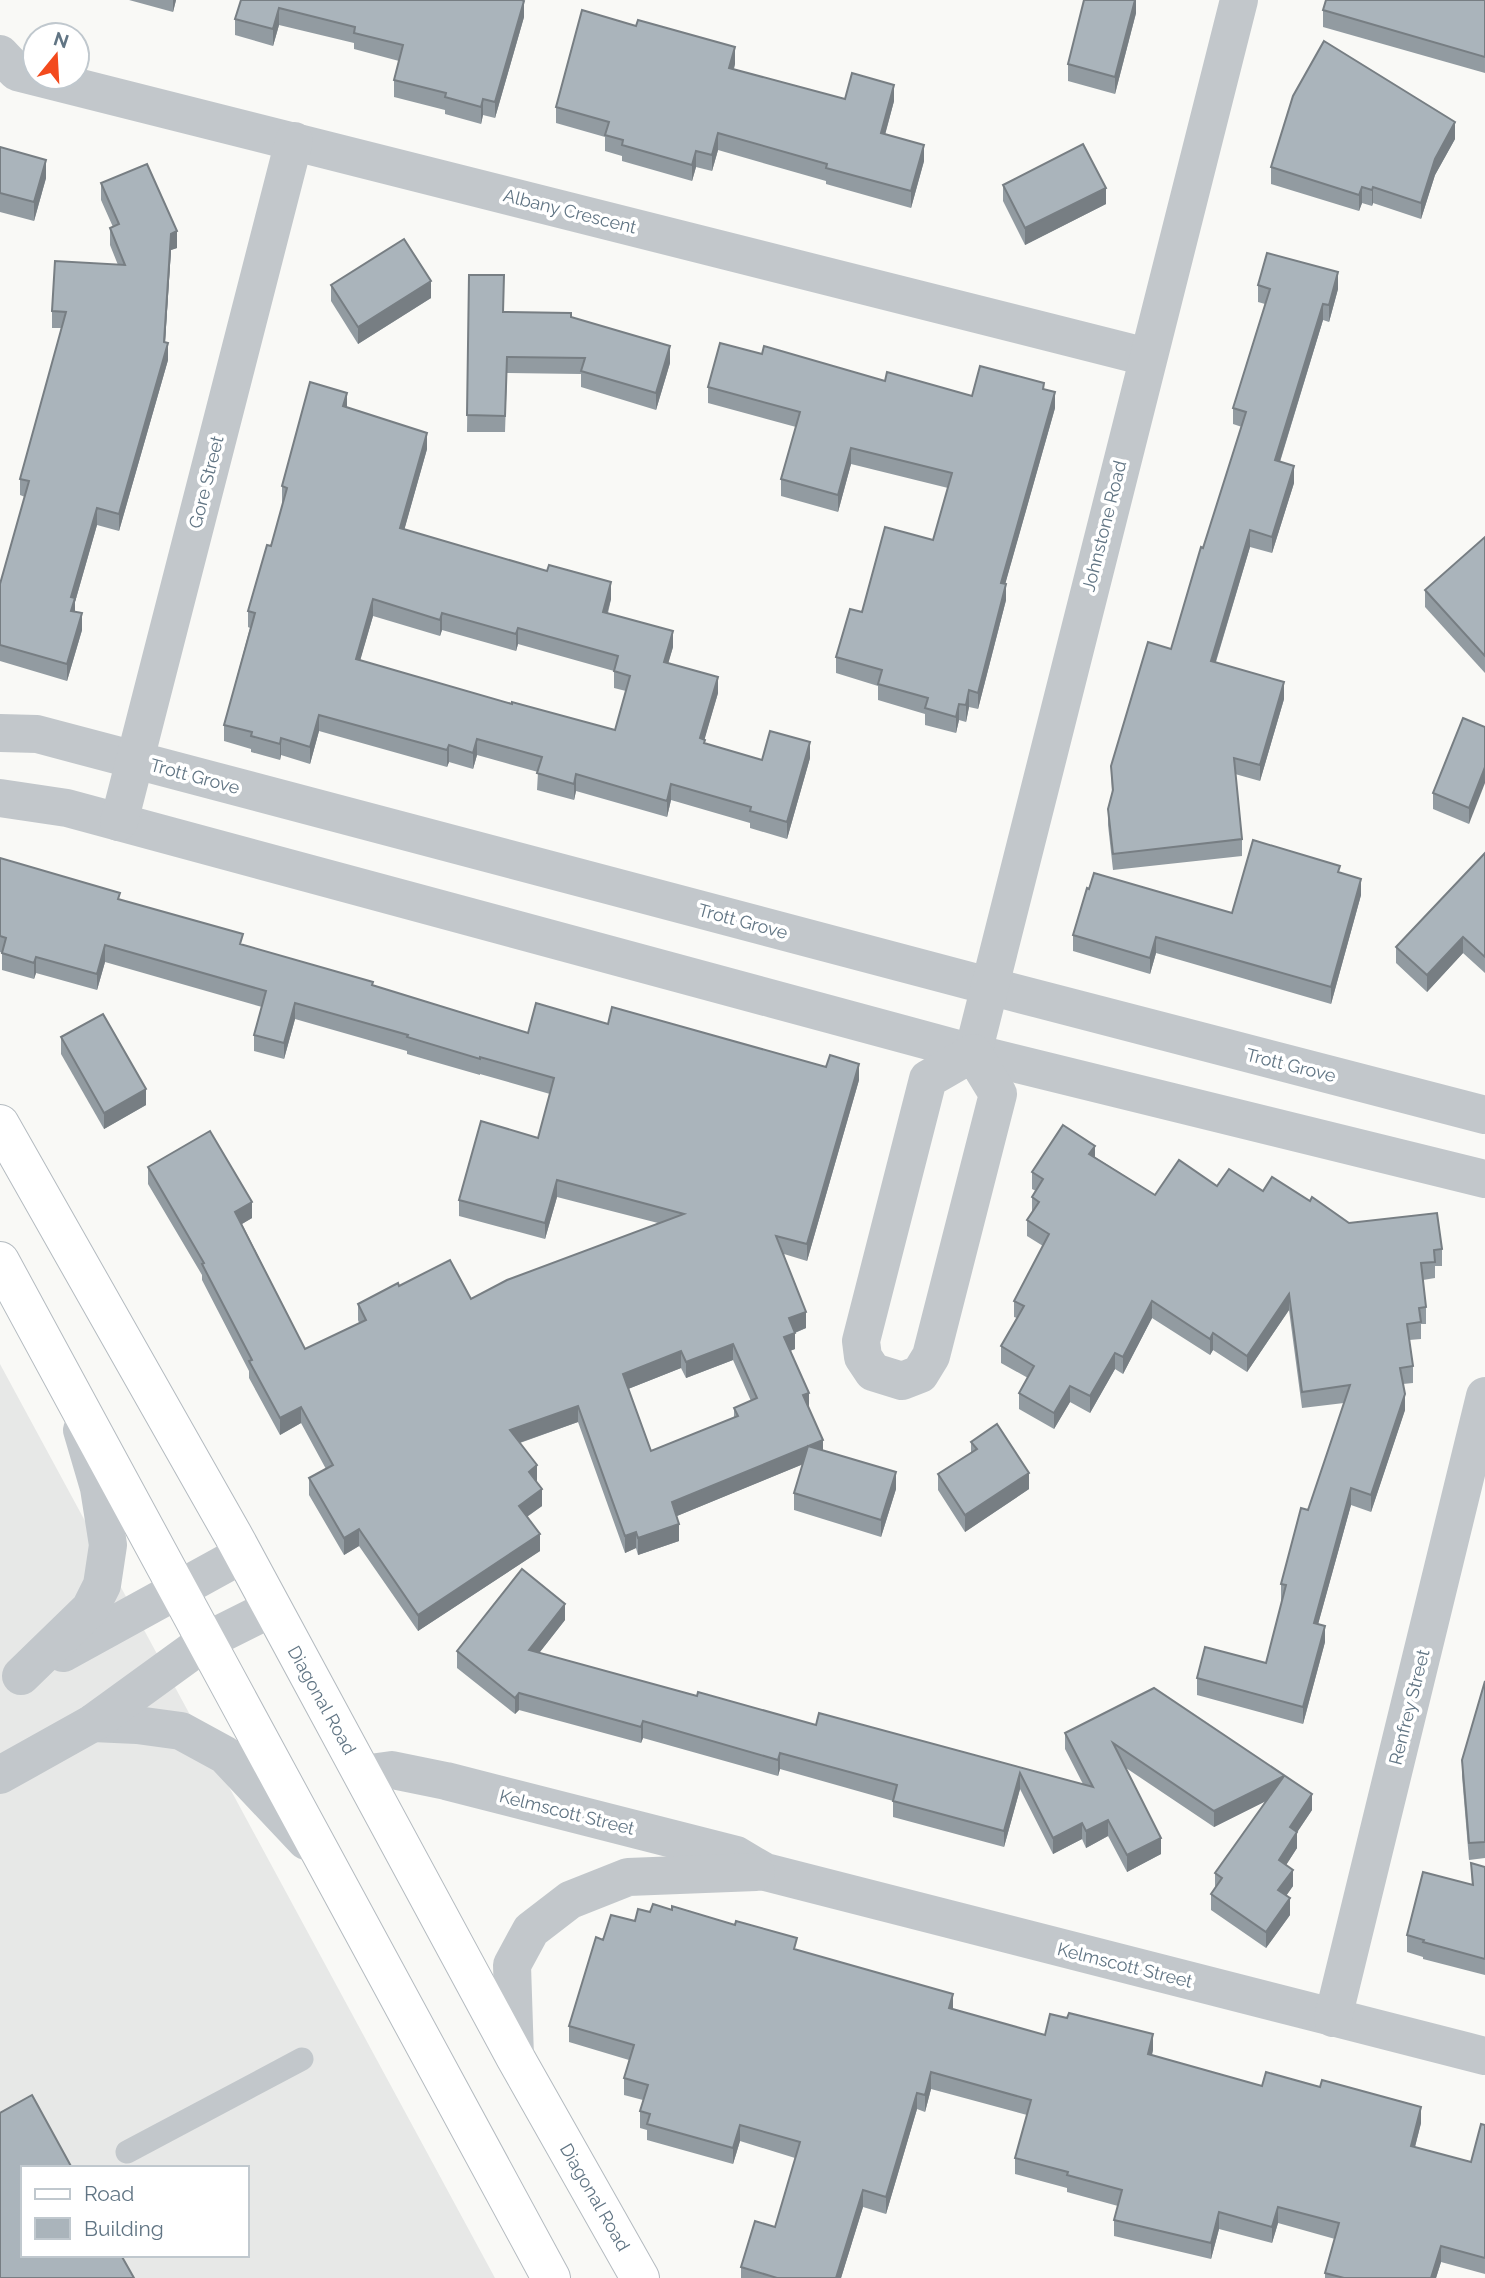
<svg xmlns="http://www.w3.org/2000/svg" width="1485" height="2278" font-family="Raleway,sans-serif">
	<rect width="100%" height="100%" fill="#f9f9f6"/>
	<!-- built -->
	<path fill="#e7e8e7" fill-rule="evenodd" d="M0,1364L495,2278H0ZM23,2168H247V2255H23Z"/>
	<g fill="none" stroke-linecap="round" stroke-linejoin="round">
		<defs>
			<g id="secondary">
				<path d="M0,1124L233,1535L515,2057L640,2278"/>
				<path d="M0,1261L551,2278"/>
			</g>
		</defs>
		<!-- secondary casing -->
		<use href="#secondary" stroke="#b4bbc0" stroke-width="40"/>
		<!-- lane -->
		<path stroke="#c2c7cb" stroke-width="23" d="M127,2152L302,2059"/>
		<!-- street -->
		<g stroke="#c2c7cb" stroke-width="38">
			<path d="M0,54L17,72L1147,357"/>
			<path d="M0,733L37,734L989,986L1485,1115"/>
			<path d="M0,798L67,808L973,1053L1485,1179"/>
			<path d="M119,822L294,141"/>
			<path d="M973,1053L1239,0"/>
			<path d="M973,1053L998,1094L931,1356L920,1374L902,1381L873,1372L863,1357L861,1341L928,1079Z"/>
			<path d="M63,1653L243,1554"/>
			<path d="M21,1676L90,1609L102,1585L108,1545L99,1488L82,1430"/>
			<path d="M93,1723L137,1725L181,1731L225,1755L306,1841"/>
			<path d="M363,1774L392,1770L446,1781L736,1855L765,1872L1485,2056"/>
			<path d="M0,1775L93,1723L206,1641L272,1608"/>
			<path d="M1333,2018L1485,1396"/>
			<path d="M515,2057L512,1965L531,1930L570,1900L628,1877L756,1872"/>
		</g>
		<!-- secondary -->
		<use href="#secondary" stroke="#fff" stroke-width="38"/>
	</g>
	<!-- wall -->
	<g fill="#929ba1" fill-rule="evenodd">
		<path d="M129,0H176L173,12Z"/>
		<path d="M241,0L524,17L495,118L483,115L481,124L445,114V110L394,97V80L399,61L354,49V43L279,25L273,46L235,35V19Z"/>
		<path d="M1136,0V13L1115,94L1068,81V64Z"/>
		<path d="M1485,0V73L1323,27V10Z"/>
		<path d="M735,64L734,69L845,99L894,101L885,134L924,161L911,208L826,184V181L718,150L712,171L696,167L692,181L622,161V156L605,151V137L556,123V107Z"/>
		<path d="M1455,139L1435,175L1421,219L1373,203L1372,206L1362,203L1359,211L1271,184V167Z"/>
		<path d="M0,147L46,178L34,221L0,212Z"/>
		<path d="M101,183L177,248L171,250L165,343L168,360L119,531L97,525L75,602V612L82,630L67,681L0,661V584L25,497L20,495V479L62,328H52V311L118,265L110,245V228L113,227L101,200Z"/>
		<path d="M1003,185L1106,204L1025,245L1003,201Z"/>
		<path d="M469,275L503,312L571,317L670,363L656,410L581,387V374L507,373L505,432H467Z"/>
		<path d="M331,285L431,298L358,344L331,301Z"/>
		<path d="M1258,285L1338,289L1329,322L1323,320L1280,462L1294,483L1272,553L1250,547L1216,662L1284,699L1260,781L1235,774L1242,839V856L1113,870L1108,825V809L1112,794L1111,766L1171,649L1242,427L1233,424V408L1265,304L1258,302Z"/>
		<path d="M762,354L885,381L972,396L1044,389L1055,408L1005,584L1006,600L978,709L969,707L966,722L959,720L956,733L925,725V714L878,700V686L836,673V657L862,612L933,540L948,488L851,464L838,512L781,496V479L796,427L708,403V387Z"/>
		<path d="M347,407L427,449L404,530L611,599L608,613L673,647L668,663L718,693L704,740L705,744L762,760L810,758L787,839L750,828V823L671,800L667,817L576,791L574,800L537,790L538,772L477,755L473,769L449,762L447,767L319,731L310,764L281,755L280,760L251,752V749L224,741V725L250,628L248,627V611L271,546L283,503L282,502V486ZM373,616L440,636L442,630L516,651L518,644L614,671V688L626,691L615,730L512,704L360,660Z"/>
		<path d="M1485,537V673L1425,607V590Z"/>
		<path d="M1485,727L1469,824L1433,809V793Z"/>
		<path d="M1485,853V973L1463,953L1427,992L1396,963V947Z"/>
		<path d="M0,858L120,899L243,945L528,1033L608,1024L859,1080L807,1261L784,1254L806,1328L795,1333V1349L790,1351L823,1450L896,1489L881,1537L794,1510V1493L803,1464L677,1516L679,1541L638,1555L636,1548L625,1553L578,1422L520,1443L537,1482L542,1506L527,1517L540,1551L418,1631L359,1546L344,1555L309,1495V1478L326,1469L301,1423L280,1435L249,1378V1371L202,1280V1275L148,1184V1167L252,1218L242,1224L305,1349L359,1323L358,1320V1304L399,1286L471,1299L658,1223L557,1197L545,1239L459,1216V1200L538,1138L550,1094L480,1074V1075L407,1054V1051L295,1019L284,1059L254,1051V1035L262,1007L105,962L97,990L36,973L34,979L2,970V953L0,952ZM733,1360L751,1401L734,1408V1418L651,1451L628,1389L681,1368L686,1378Z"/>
		<path d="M1340,872L1361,895L1331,1004L1156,953L1150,974L1073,951V935L1232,913Z"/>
		<path d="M61,1037L146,1105L104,1129L61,1054Z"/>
		<path d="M1095,1157L1155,1195L1217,1186L1263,1191L1310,1201L1349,1223L1442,1249V1266H1435V1278L1423,1280L1426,1307V1324H1421V1339L1409,1340L1413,1366V1383L1403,1384L1405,1410L1371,1512L1351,1505L1318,1624L1325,1642L1303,1724L1197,1695V1678L1266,1663L1282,1601L1281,1600V1584L1308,1510L1344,1403L1302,1408L1289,1310L1247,1372L1213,1350L1210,1355L1152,1318L1123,1374L1115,1369L1090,1413L1070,1402L1054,1429L1019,1409V1393L1028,1378L1001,1363V1346L1017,1318L1014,1317V1301L1043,1246L1027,1236V1220L1032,1212V1197L1036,1191L1032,1189V1172Z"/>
		<path d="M971,1442L1029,1489L965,1532L938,1490V1474L971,1453Z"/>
		<path d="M565,1620L539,1653L697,1696L816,1725L1083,1784L1065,1749V1733L1154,1688L1312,1810L1297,1832V1848L1286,1865L1293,1886L1286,1896L1290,1915L1266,1948L1211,1910V1894L1215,1888V1873L1266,1801L1214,1827L1126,1768L1161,1854L1127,1872L1108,1836L1086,1848L1082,1839L1053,1854L1020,1789L1004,1847L893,1817V1801L780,1769L778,1776L643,1738L641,1743L519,1710L515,1714L457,1668V1651Z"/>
		<path d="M1485,1681V1858L1469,1860L1462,1776V1760Z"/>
		<path d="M1471,1863L1485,1867V1975L1423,1959V1957L1407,1952V1935L1472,1885Z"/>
		<path d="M635,1921L797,1950L953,2009L1045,2035L1153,2050L1152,2055L1262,2086L1421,2123L1415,2147L1471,2162L1485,2125V2274L1441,2262L1436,2278H1325V2273L1335,2239L1278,2223L1272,2243L1219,2229L1211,2259L1114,2236V2220L1118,2206L1067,2192V2188L1015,2174V2158L1027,2115L931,2089L925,2112L917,2109L886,2214L863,2207L841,2278H741V2267L775,2227L795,2158L740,2141L733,2164L647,2140V2130L640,2128V2111L643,2100L624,2095V2078L629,2060L569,2042V2026L603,1940Z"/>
	</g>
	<!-- shaded-wall -->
	<g fill="#777e83">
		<path d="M173,0H176L173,12Z"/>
		<path d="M1135,0H1136V13L1115,94V77Z"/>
		<path d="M524,1V17L495,118V102Z"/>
		<path d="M279,8V25L273,46V29Z"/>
		<path d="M735,47V64L729,84V68Z"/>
		<path d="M894,85V101L881,150V133Z"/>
		<path d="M483,99V115L481,124V107Z"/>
		<path d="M1455,122V139L1435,175L1421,219V203L1435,159Z"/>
		<path d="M718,133V150L712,171V155Z"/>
		<path d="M924,145V161L911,208V191Z"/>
		<path d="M696,151V167L692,181V165Z"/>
		<path d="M46,160V178L34,221V202Z"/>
		<path d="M1362,187V203L1359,211V195Z"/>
		<path d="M1373,187V203L1372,206V190Z"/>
		<path d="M1106,188V204L1025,245V228Z"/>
		<path d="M177,231V248L171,250L164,358L168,343V360L119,531V514L171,234Z"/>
		<path d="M1338,272V289L1329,322V305Z"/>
		<path d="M431,281V298L358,344V327Z"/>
		<path d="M1323,304V320L1275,477V460Z"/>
		<path d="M670,346V363L656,410V393Z"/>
		<path d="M1055,392V408L1001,599V583Z"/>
		<path d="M347,393V410L343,406Z"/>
		<path d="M427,433V449L400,545V528Z"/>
		<path d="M851,448V464L838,512V495Z"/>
		<path d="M1294,466V483L1272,553V537Z"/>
		<path d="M97,508V525L75,602V615L71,627V597Z"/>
		<path d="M1250,530V547L1211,677V661Z"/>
		<path d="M611,582V599L603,628V612Z"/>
		<path d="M1006,584V600L978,709V693Z"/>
		<path d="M373,599V616L356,675V659Z"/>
		<path d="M82,613V630L67,681V664Z"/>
		<path d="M442,613V630L440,636V620Z"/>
		<path d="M518,628V644L516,651V634Z"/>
		<path d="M673,631V647L664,678V662Z"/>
		<path d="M718,677V693L700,755V738Z"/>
		<path d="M1284,682V699L1260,781V765Z"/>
		<path d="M969,690V707L966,722V705Z"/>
		<path d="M959,704V720L956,733V717Z"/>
		<path d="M319,715V731L310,764V747Z"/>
		<path d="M281,738V755L280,760V744Z"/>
		<path d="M477,739V755L473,769V753Z"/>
		<path d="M810,742V758L787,839V822Z"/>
		<path d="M449,745V762L447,767V750Z"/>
		<path d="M1485,767V783L1469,824V808Z"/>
		<path d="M576,774V791L574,800V784Z"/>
		<path d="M671,784V800L667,817V801Z"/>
		<path d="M1361,879V895L1331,1004V987Z"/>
		<path d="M1156,937V953L1150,974V958Z"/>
		<path d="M1463,937V953L1427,992V975Z"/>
		<path d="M105,945V962L97,990V974Z"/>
		<path d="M36,957V973L34,979V963Z"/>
		<path d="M295,1003V1019L284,1059V1043Z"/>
		<path d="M859,1064V1080L807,1261V1244Z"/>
		<path d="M146,1089V1105L104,1129V1113Z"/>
		<path d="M1095,1146V1162L1089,1154Z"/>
		<path d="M557,1180V1197L545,1239V1223Z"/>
		<path d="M252,1202V1218L235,1228V1212Z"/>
		<path d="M1289,1294V1310L1247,1372V1356Z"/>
		<path d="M1152,1301V1318L1123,1374V1357Z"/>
		<path d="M806,1312V1328L789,1335V1318Z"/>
		<path d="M795,1333V1349L784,1353V1337Z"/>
		<path d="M1213,1333V1350L1210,1355V1339Z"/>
		<path d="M733,1344V1360L686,1378V1362Z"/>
		<path d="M681,1351V1368L623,1391V1374Z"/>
		<path d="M1115,1353V1369L1090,1413V1396Z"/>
		<path d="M1070,1386V1402L1054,1429V1413Z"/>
		<path d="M809,1393V1409L803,1395Z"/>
		<path d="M1405,1394V1410L1371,1512V1495Z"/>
		<path d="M578,1406V1422L510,1446V1430Z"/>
		<path d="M301,1407V1423L280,1435V1418Z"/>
		<path d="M823,1440V1456L672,1518V1502Z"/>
		<path d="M537,1465V1482L529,1488V1472Z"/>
		<path d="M896,1472V1489L881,1537V1520Z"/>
		<path d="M1029,1473V1489L965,1532V1515Z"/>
		<path d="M1351,1488V1505L1314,1639V1623Z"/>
		<path d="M542,1489V1506L519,1522V1506Z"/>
		<path d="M679,1524V1541L638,1555V1538Z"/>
		<path d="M359,1529V1546L344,1555V1538Z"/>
		<path d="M636,1532V1548L625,1553V1536Z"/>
		<path d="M540,1534V1551L418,1631V1615Z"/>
		<path d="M565,1604V1620L529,1666V1650Z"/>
		<path d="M1325,1626V1642L1303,1724V1707Z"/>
		<path d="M519,1693V1710L515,1714V1698Z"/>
		<path d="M643,1721V1738L641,1743V1727Z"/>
		<path d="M780,1753V1769L778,1776V1760Z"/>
		<path d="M1020,1773V1789L1004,1847V1831Z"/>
		<path d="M1284,1776V1792L1214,1827V1811Z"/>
		<path d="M1312,1794V1810L1290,1843V1827Z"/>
		<path d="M1108,1820V1836L1086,1848V1831Z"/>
		<path d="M1082,1823V1839L1053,1854V1838Z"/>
		<path d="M1297,1832V1848L1279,1876V1860Z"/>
		<path d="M1161,1838V1854L1127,1872V1855Z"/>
		<path d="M1293,1870V1886L1278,1907V1890Z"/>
		<path d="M1290,1898V1915L1266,1948V1932Z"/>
		<path d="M953,1994V2010L949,2008Z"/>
		<path d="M1153,2034V2050L1148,2070V2054Z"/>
		<path d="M931,2072V2089L925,2112V2095Z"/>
		<path d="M917,2093V2109L886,2214V2197Z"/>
		<path d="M1421,2107V2123L1411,2162V2146Z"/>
		<path d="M740,2125V2141L733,2164V2148Z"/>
		<path d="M863,2190V2207L841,2278H836Z"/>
		<path d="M1278,2207V2223L1272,2243V2227Z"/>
		<path d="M1219,2212V2229L1211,2259V2243Z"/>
		<path d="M1441,2246V2262L1436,2278H1431Z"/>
	</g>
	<!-- building -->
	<g fill="#aab4bb" stroke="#777e83" stroke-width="2" fill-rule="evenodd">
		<path d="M241,0H522L524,1L495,102L483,99L481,107L445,97L446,93L394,80L403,45L354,33L355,27L279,8L273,29L235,19Z"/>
		<path d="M1084,0H1135L1115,77L1068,64Z"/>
		<path d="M1326,0H1485V57L1323,10Z"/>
		<path d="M582,10L636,26L638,20L735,47L729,68L845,99L852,73L894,85L881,133L924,145L911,191L826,168L827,164L718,133L712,155L696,151L692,165L622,145L623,140L605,135L609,122L556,107Z"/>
		<path d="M1324,41L1455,122L1435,159L1421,203L1373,187L1372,190L1362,187L1359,195L1271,167L1293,96Z"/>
		<path d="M1083,144L1106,188L1025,228L1003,185Z"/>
		<path d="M0,147L46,160L34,202L0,193Z"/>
		<path d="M147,164L177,231L171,234L164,342L168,343L119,514L97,508L71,597L75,598L71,611L82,613L67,664L0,645V584L29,481L20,479L66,312L52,311L55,261L125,265L110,228L119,224L101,183Z"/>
		<path d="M404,239L431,281L358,327L331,285Z"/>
		<path d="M1267,253L1338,272L1329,305L1323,304L1275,460L1294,466L1272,537L1250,530L1211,661L1284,682L1260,765L1234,758L1242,839L1113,854L1108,809L1113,790L1111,766L1148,642L1171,649L1201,547L1203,548L1246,412L1233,408L1270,289L1258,285Z"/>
		<path d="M469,275H504L503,312L571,313V317L670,346L656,393L581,371L585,358L507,357L505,416L467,415Z"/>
		<path d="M720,343L762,354L764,346L885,381L887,372L972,396L980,366L1044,383L1043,389L1055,392L1001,583L1006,584L978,693L969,690L966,705L959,704L956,717L925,708L928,698L878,684L882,670L836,657L850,609L862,612L885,527L933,540L952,473L851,448L838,495L781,479L800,412L708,387Z"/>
		<path d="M310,382L347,393L343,406L427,433L400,528L547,571L549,565L611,582L603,612L673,631L664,662L718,677L700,738L705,740L704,743L762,760L770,731L810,742L787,822L750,811L751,807L671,784L667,801L576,774L574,784L537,773L542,757L477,739L473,753L449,745L447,750L319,715L310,747L281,738L280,744L251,736L252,732L224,725L255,613L248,611L267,545L271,546L287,488L282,486ZM373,599L440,620L442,613L516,634L518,628L618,656L614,671L630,676L615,730L512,702V704L356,659Z"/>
		<path d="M1485,537V656L1425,590Z"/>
		<path d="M1463,718L1485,727V767L1469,808L1433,793Z"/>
		<path d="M1253,840L1340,866L1338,872L1361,879L1331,987L1156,937L1150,958L1073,935L1087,888L1089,889L1094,873L1232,913Z"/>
		<path d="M1485,853V957L1463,937L1427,975L1396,947Z"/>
		<path d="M0,858L120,893L118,899L243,934L240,944L373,982L372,985L528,1033L536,1003L608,1024L612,1007L826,1067L830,1055L859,1064L807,1244L776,1236L806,1312L789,1318L795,1333L784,1337L809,1393L803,1395L823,1440L672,1502L679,1524L638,1538L636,1532L625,1536L578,1406L510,1430L537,1465L529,1472L542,1489L519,1506L540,1534L418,1615L359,1529L344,1538L309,1478L333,1465L301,1407L280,1418L249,1361L252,1360L202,1264L204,1263L148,1167L210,1131L252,1202L235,1212L305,1349L366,1320L358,1304L398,1283L399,1286L450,1260L471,1299L507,1280L684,1214L557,1180L545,1223L459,1200L481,1121L538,1138L554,1078L480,1057V1059L407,1037L408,1035L295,1003L284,1043L254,1035L266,991L105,945L97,974L36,957L34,963L2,953L6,938L0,936ZM733,1344L757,1398L734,1408L738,1416L651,1451L623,1374L681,1351L686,1362Z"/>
		<path d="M103,1014L146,1089L104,1113L61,1037Z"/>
		<path d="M1063,1125L1095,1146L1089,1154L1155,1195L1179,1160L1217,1186L1229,1169L1263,1191L1272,1177L1310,1201L1312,1197L1349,1223L1437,1213L1442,1249L1434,1250L1435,1262L1421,1263L1426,1307L1419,1308L1421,1322L1407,1324L1413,1366L1400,1368L1405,1394L1371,1495L1351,1488L1314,1623L1325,1626L1303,1707L1197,1678L1205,1647L1266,1663L1286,1585L1281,1584L1301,1508L1308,1510L1350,1385L1302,1392L1289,1294L1247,1356L1213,1333L1210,1339L1152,1301L1123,1357L1115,1353L1090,1396L1070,1386L1054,1413L1019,1393L1034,1366L1001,1346L1024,1306L1014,1301L1049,1234L1027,1220L1039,1202L1032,1197L1043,1179L1032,1172Z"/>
		<path d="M997,1424L1029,1473L965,1515L938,1474L977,1449L971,1442Z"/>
		<path d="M808,1446L896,1472L881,1520L794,1493Z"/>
		<path d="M522,1569L565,1604L529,1650L697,1696L698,1692L816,1725L819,1713L1093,1787L1065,1733L1154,1688L1312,1794L1290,1827L1297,1832L1279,1860L1293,1870L1278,1890L1290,1898L1266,1932L1211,1894L1222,1878L1215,1873L1284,1776L1214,1811L1113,1743L1161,1838L1127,1855L1108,1820L1086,1831L1082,1823L1053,1838L1020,1773L1004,1831L893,1801L897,1785L780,1753L778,1760L643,1721L641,1727L519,1693L515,1698L457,1651Z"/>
		<path d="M1485,1681V1842L1469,1843L1462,1760Z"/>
		<path d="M1471,1863L1485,1867V1959L1423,1942L1424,1940L1407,1935L1423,1872L1473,1885Z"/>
		<path d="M653,1904L672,1910V1906L735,1925L736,1921L797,1938L794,1949L953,1994L949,2008L1045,2035L1050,2014L1067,2018L1069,2013L1153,2034L1148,2054L1262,2086L1266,2072L1320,2087L1322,2080L1421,2107L1411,2146L1471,2162L1481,2124L1485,2125V2258L1441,2246L1431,2278H1344L1325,2273L1339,2223L1278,2207L1272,2227L1219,2212L1211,2243L1114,2220L1122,2190L1067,2175L1068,2172L1015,2158L1031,2100L931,2072L925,2095L917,2093L886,2197L863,2190L836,2278H777L741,2267L755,2221L775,2227L800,2142L740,2125L733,2148L647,2124L650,2114L640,2111L648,2085L624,2078L634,2045L569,2026L596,1937L603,1940L611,1915L635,1921L638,1909L650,1912Z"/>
		<path d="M32,2095L72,2168H23V2255H121L134,2278H0V2113Z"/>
	</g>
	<g text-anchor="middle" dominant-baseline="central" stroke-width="7" stroke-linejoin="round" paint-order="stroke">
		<!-- street labels -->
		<g font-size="18" fill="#617584" stroke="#fff">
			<text transform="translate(570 211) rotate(14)">Albany Crescent</text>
			<text transform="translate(206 482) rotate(-76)">Gore Street</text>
			<text transform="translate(1104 526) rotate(-76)">Johnstone Road</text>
			<text transform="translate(195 776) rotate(15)">Trott Grove</text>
			<text transform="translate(743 921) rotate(15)">Trott Grove</text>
			<text transform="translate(1291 1065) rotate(14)">Trott Grove</text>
			<text transform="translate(322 1700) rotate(61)">Diagonal Road</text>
			<text transform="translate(1409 1707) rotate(-76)">Renfrey Street</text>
			<text transform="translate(567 1812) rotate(14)">Kelmscott Street</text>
			<text transform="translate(1125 1965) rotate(14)">Kelmscott Street</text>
			<text transform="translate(595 2197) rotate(60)">Diagonal Road</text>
		</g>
	</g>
	<!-- legend -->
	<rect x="21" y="2166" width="228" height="91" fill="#ffffff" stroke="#c0c8ce" stroke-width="2"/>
	<rect x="35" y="2189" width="35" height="10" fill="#ffffff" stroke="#c0c8ce" stroke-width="2"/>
	<text x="84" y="2201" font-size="21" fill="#617584">Road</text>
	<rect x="35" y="2218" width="35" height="21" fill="#aab4bb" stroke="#c0c8ce" stroke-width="2"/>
	<text x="84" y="2236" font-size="21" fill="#617584">Building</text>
	<!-- north arrow -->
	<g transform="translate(56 56) rotate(18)"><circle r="33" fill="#ffffff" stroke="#c0c8ce" stroke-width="2"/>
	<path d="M0-5L12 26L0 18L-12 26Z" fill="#f34a1d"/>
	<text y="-10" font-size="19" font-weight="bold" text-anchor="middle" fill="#617584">N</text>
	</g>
</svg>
